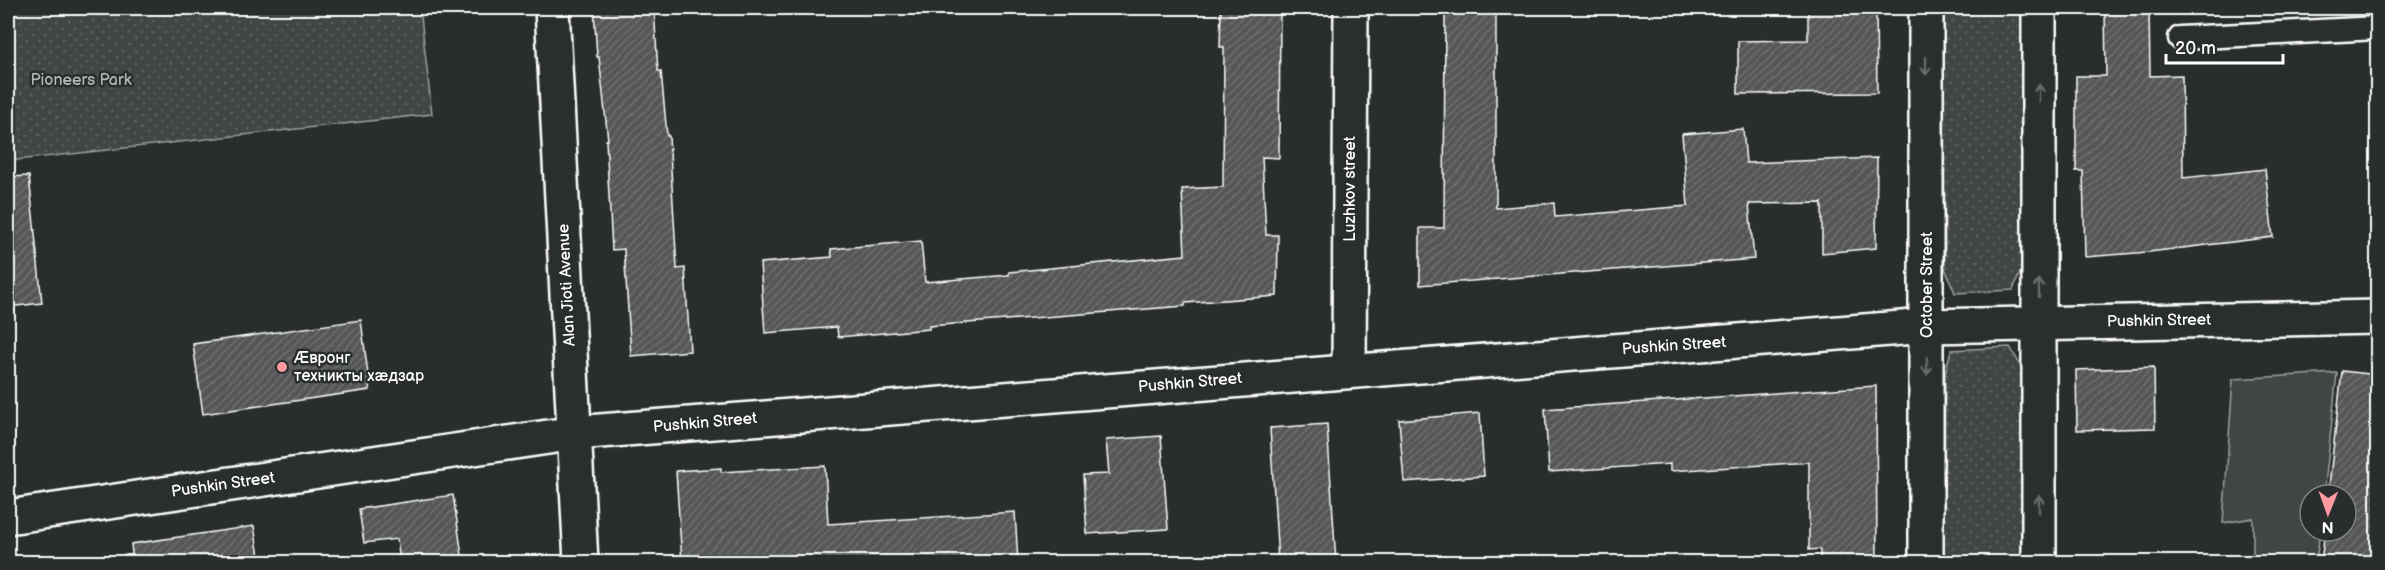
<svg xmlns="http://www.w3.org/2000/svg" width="2385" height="570" font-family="'Balsamiq Sans',sans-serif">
	<defs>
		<pattern id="park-dots" width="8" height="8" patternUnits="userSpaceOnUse" patternTransform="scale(1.5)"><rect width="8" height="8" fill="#414445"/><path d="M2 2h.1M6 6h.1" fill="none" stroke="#5e6061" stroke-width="1.8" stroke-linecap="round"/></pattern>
		<pattern id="building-hatch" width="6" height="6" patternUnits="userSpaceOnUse" patternTransform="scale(1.5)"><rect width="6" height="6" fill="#555758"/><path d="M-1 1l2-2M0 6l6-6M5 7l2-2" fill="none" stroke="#6e7071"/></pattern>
	</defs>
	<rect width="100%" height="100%" fill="#2a2d2e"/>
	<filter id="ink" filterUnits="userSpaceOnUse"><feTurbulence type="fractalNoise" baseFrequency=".0167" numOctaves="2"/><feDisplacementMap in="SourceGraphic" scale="12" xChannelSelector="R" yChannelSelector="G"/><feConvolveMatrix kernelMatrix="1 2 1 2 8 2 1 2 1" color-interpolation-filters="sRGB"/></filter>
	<g filter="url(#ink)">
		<!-- grass -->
		<path fill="#414445" stroke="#a0a2a2" stroke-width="1.5" d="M2337,373L2324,495H2310V531H2320L2316,562H2253V518L2223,523L2233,379Z"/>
		<!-- park -->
		<g fill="url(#park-dots)" stroke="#a0a2a2" stroke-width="1.5">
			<path d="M8,8H420L432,114L8,161Z"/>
			<path d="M1944,8H2021V270L2013,290L1955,293L1945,268Z"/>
			<path d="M2010,347L2022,368L2021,562H1944L1945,374L1951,350Z"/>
		</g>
		<!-- building -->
		<g fill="url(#building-hatch)" stroke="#fff" stroke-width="1.5">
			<path d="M594,8H654L658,71H661L667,136H669L677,269L685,268L690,351L631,356L624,249L612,250L606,140H608L599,57H597Z"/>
			<path d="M1221,8H1280L1279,158L1262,157L1266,235H1278L1277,296L1185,303V306L929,326V329L838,337L837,327L765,333L760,263L832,257L831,249L921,241L925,282L1009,275V272L1185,255L1182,189L1223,187L1224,47H1220Z"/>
			<path d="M1445,8H1496V208L1554,203L1555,217L1688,206L1682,134L1743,129L1746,163L1877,158L1876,248L1822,253V203L1749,204L1754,259L1420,285V228H1444Z"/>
			<path d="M1808,8H1876L1877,93L1738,94V41L1808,40Z"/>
			<path d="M2105,8H2149L2150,76L2182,75L2183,178L2265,169L2273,237L2149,252L2085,257L2083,171H2076V76H2106Z"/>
			<path d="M29,176L42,303L8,307V177Z"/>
			<path d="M361,320L370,390L203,414L193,344Z"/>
			<path d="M2154,367L2155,428L2077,430L2076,370Z"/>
			<path d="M2342,371L2378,375V562H2321L2325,531H2346V495H2328Z"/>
			<path d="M1876,386L1877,562H1820V549L1809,550V462L1670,471V464L1549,472L1545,409Z"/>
			<path d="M1480,413L1484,476L1404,482L1399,420Z"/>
			<path d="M1327,424L1336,562H1278L1270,428Z"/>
			<path d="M1161,436L1168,529L1087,534L1083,475L1109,474L1106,440Z"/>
			<path d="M825,466L828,524L1015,512L1018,562H682L676,471L721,468V472Z"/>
			<path d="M453,495L463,562H400L397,539L364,543L359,509Z"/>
			<path d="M254,526L260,562H133L131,544Z"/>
		</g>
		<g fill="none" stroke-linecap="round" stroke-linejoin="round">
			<defs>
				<path id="service" d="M2180,38L2378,28"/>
				<g id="minor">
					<path d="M1349,370L1351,8"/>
					<path d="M8,517L575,433L1927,326L2378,317"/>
				</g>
				<g id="tertiary">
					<path d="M552,8L581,562"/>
					<path d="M2039,8V562"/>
					<path d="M1926,562V8"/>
				</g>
			</defs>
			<!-- service casing -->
			<use href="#service" stroke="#fff" stroke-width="27"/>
			<!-- minor casing -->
			<use href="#minor" stroke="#fff" stroke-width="38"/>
			<!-- tertiary casing -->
			<use href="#tertiary" stroke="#fff" stroke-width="38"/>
			<!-- service -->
			<use href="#service" stroke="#2a2d2e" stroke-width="22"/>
			<!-- minor -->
			<use href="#minor" stroke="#2a2d2e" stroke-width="33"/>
			<!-- tertiary -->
			<use href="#tertiary" stroke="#2a2d2e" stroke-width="33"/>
		</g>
		<!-- one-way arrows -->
		<defs><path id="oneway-shaft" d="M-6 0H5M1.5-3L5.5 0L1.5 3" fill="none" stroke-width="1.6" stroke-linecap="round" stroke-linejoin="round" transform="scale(1.5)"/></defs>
		<g stroke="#6a6c6d">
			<use href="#oneway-shaft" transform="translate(1926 66) rotate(90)"/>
			<use href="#oneway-shaft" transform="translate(2039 93) rotate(-90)"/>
			<use href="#oneway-shaft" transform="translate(2039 288) rotate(-90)"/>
			<use href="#oneway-shaft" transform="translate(1927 366) rotate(90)"/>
			<use href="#oneway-shaft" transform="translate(2039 504) rotate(-90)"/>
		</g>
	</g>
	<!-- markers -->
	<circle fill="#ff9aa2" stroke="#2a2d2e" stroke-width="2" cx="282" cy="367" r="6"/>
	<g text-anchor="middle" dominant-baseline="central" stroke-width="5" stroke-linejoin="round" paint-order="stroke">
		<!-- park labels -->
		<g font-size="16" fill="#b3b4b5" stroke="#2a2d2e">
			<text x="81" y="80">Pioneers Park</text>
		</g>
		<!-- street labels -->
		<g font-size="16" fill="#fff" stroke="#2a2d2e">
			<text transform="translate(1350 189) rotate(-90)">Luzhkov street</text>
			<text transform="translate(567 285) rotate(-93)">Alan Jioti Avenue</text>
			<text transform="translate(1927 285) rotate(-90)">October Street</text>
			<text transform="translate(2159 321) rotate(-1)">Pushkin Street</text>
			<text transform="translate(1674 346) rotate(-4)">Pushkin Street</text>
			<text transform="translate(1190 383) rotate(-5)">Pushkin Street</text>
			<text transform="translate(705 423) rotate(-5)">Pushkin Street</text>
			<text transform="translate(223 485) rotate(-8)">Pushkin Street</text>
		</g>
		<!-- poi labels -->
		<g font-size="16" fill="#fff" stroke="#2a2d2e" text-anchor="start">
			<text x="294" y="358">Æвpонг<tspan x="294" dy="18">техникты хæдзар</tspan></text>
		</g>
	</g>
	<!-- margin -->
	<rect width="2385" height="570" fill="none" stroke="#2a2d2e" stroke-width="30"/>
	<rect x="15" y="15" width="2355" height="540" fill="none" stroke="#fff" stroke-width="2" filter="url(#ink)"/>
	<!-- north arrow -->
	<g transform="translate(2328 513) rotate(181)"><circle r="28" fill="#2a2d2e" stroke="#7f8182" stroke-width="1.5"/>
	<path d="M0-4.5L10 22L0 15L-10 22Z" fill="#ff9aa2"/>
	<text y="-9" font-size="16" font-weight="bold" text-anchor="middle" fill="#ffffff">N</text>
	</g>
	<!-- scale -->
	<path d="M2166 54v9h117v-9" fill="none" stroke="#ffffff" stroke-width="3"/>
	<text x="2175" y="54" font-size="18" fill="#ffffff" stroke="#2a2d2e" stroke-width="4.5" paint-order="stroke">20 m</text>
</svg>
